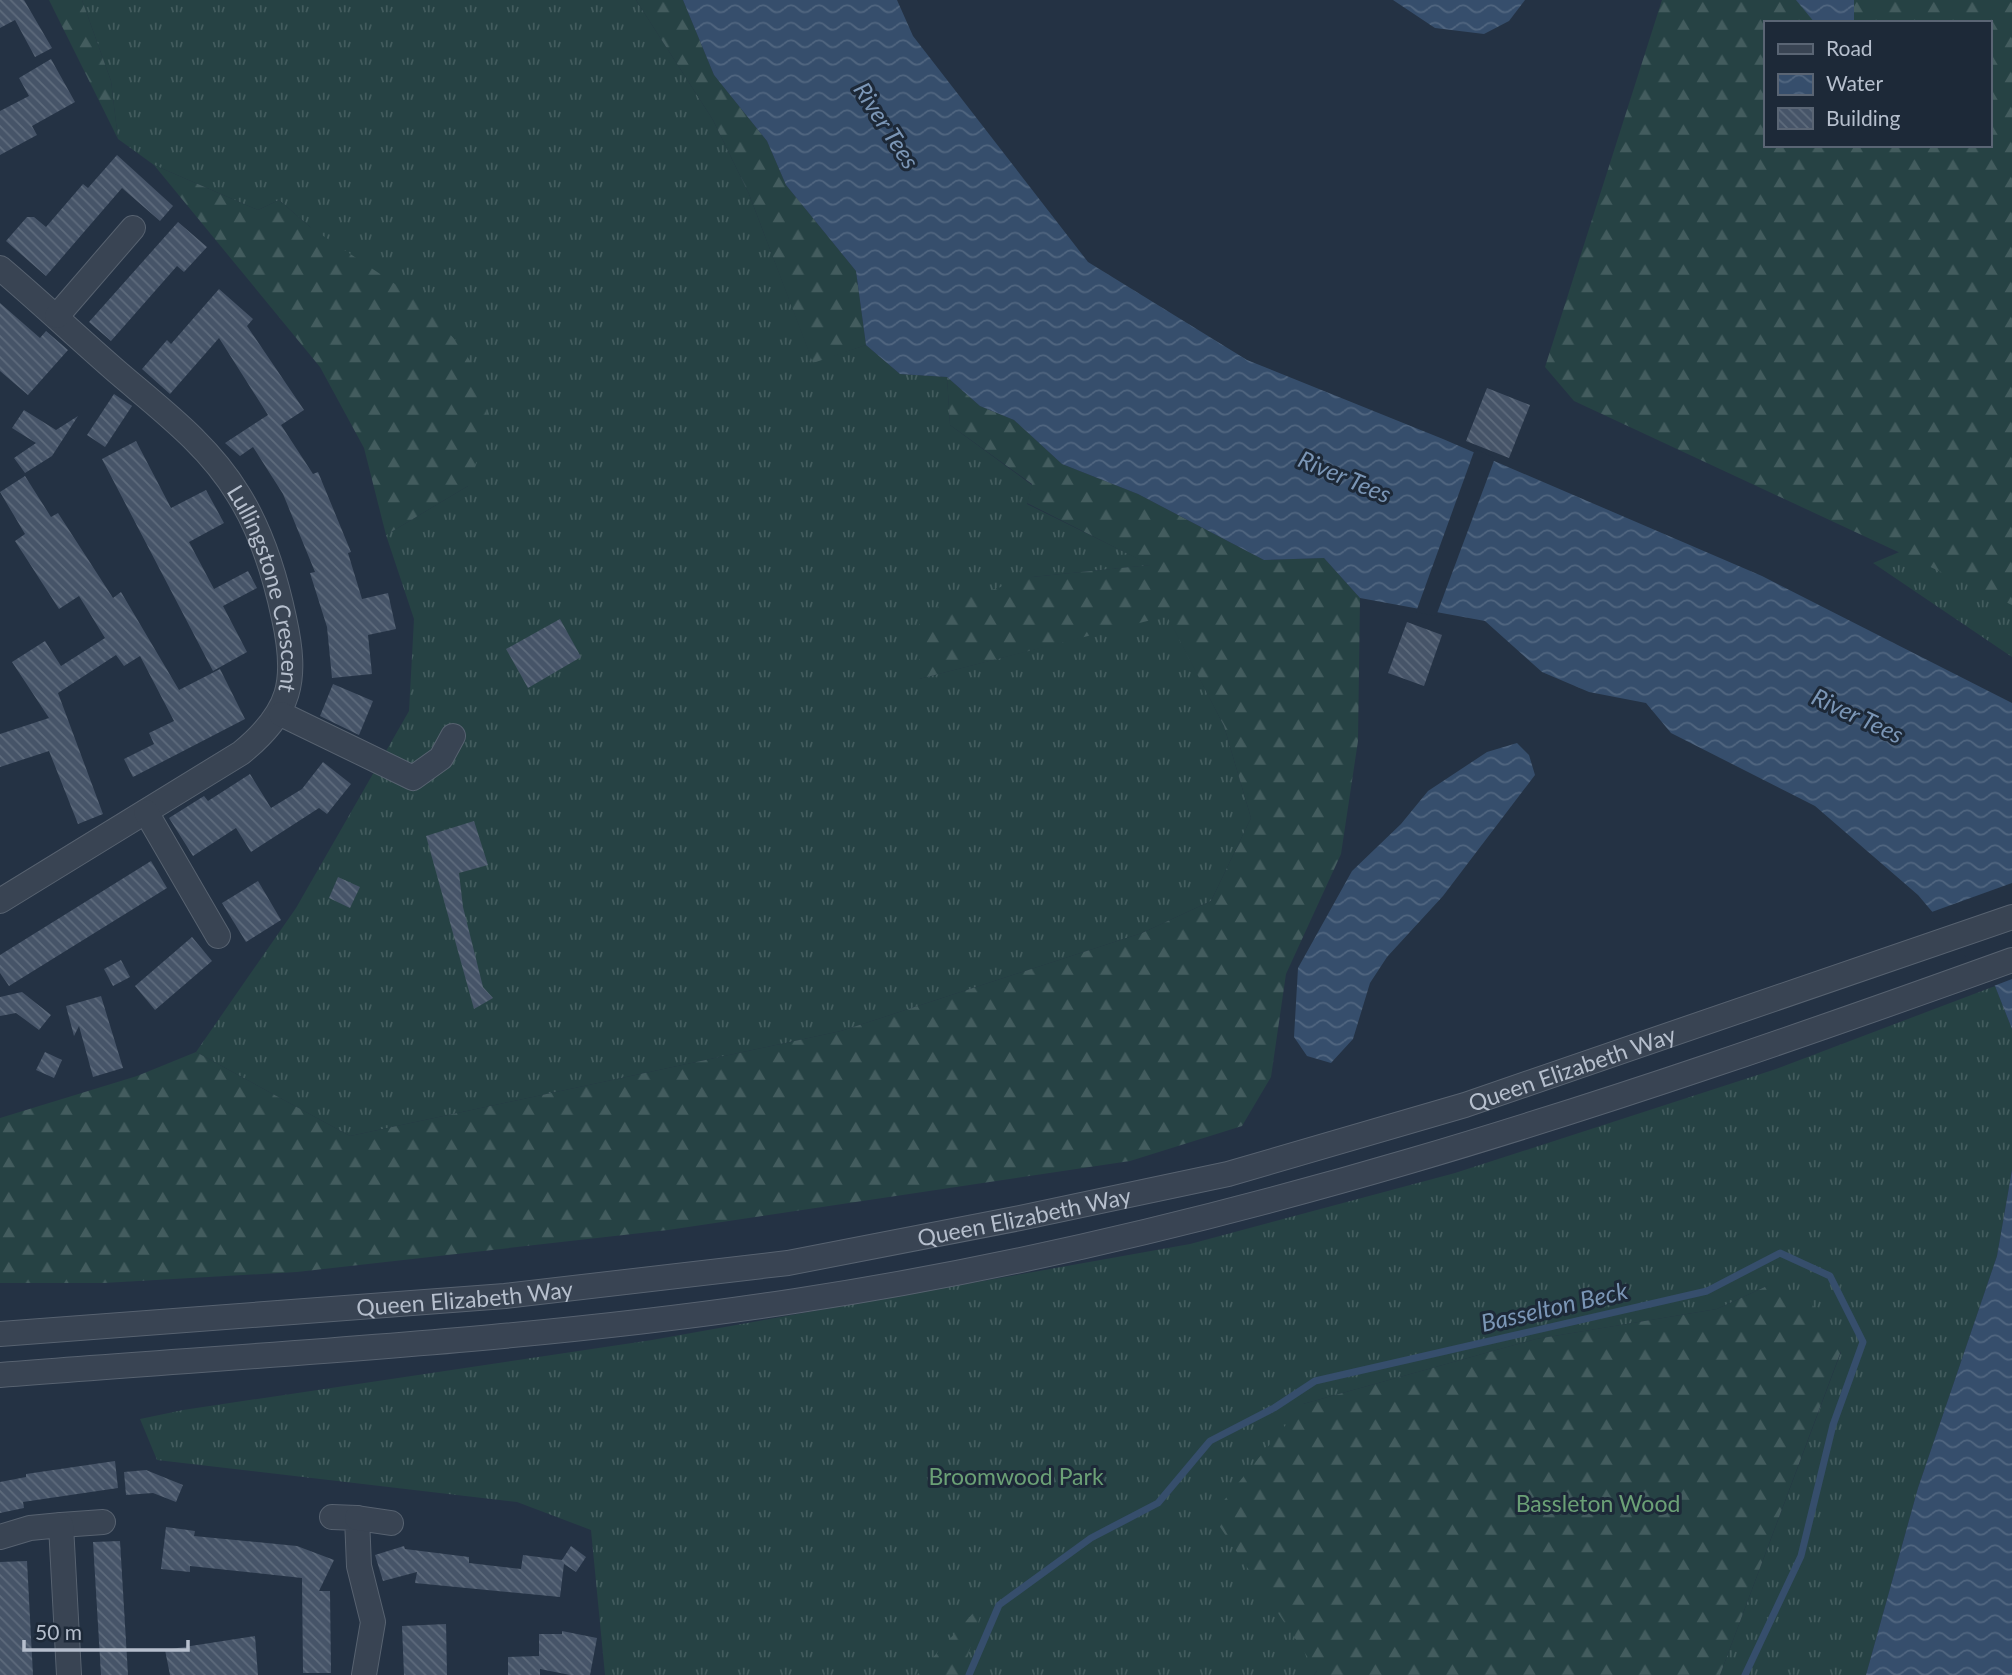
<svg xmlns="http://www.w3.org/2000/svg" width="2012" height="1675" font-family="Lato,sans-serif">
	<defs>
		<pattern id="grass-tufts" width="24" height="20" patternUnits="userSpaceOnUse" patternTransform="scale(1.75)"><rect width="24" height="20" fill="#264244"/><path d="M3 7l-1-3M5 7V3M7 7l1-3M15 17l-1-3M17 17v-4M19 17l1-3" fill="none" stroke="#435c5e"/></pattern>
		<pattern id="forest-firs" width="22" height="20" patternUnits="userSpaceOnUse" patternTransform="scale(1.75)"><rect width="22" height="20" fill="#264244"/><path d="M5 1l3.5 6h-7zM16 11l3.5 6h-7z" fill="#435c5e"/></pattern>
		<pattern id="water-waves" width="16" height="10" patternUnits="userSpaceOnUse" patternTransform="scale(1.75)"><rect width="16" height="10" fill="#364e6c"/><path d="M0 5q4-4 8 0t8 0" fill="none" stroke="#516680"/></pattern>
		<pattern id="building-back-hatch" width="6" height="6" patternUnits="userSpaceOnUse" patternTransform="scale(1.75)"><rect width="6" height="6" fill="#465468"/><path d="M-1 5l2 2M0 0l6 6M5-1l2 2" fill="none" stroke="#5e6b7c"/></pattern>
	</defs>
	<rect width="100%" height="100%" fill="#243244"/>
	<!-- grass -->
	<g fill="url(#grass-tufts)">
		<path d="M82,0H636L713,120L749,194L813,362L866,345L900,374L947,377L950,425L1032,485L1027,504L1151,565L1032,577L919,679L1167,615L1224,726L1251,818L1211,901L1142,933L841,1031L350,1136L196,1052L296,908L409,711L414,619L386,535L468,486L310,227L279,200L258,210L154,165L118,139L111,81Z"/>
		<path d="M2012,505V657L1873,563Z"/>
		<path d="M1995,986L2012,1029V1170L1997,1256L1918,1488L1866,1675H1720L1841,1352L1767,1286L1717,1309L1536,1339L1303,1404L1317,1671L1314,1675H605L591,1530L517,1502L157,1460L140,1419L183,1410L652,1340L1190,1244L1455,1173L1776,1069Z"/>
	</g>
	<!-- forest -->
	<g fill="url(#forest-firs)" fill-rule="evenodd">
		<path d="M49,0H82L111,81L118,139Z"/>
		<path d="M636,0H683L714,75L767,141L786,185L856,271L866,345L813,363L749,194L713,120Z"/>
		<path d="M1662,0H2012V605L1574,401L1545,367ZM1765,23H1989V145H1765Z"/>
		<path d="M154,165L258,210L279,200L310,227L416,298L460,345L484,383L488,427L468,486L386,535L364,448L320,367Z"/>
		<path d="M947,377L980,406L1014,420L1062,464L1138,494L1264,560L1324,558L1360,598L1358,741L1341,854L1286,974L1271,1077L1242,1126L1130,1161L668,1230L297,1272L104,1283H0V1118L137,1076L196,1052L350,1136L841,1031L1142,933L1211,901L1251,818L1224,726L1167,616L919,679V613L1032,577L1150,565L1027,503L1032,484L950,425Z"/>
		<path d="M1767,1286L1806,1294L1841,1351L1720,1675H1314L1317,1671L1212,1515L1303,1404L1536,1339L1717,1309Z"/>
		<path d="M985,1600L962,1675H917Z"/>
	</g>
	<!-- water -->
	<g fill="url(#water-waves)">
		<path d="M683,0H897L913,36L1088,262L1247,360L1443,439L1762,576L2012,703V1029L1995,986L1918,895L1815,806L1671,733L1646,703L1589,692L1542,672L1485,621L1360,598L1324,558L1264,560L1138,494L1062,464L1014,420L980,406L947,377L900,374L866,345L856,271L786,185L767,141L714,75Z"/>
		<path d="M1393,0H1525L1509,21L1484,34L1435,28Z"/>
		<path d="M1796,0H1854V23H1815Z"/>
		<path d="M1517,743L1529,755L1535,775L1443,896L1387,957L1370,983L1353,1039L1331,1063L1307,1056L1294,1037L1298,968L1352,871L1401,824L1428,791L1487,752Z"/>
		<path d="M2012,1170V1675H1866L1918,1488L1997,1256Z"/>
	</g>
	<!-- pier -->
	<g fill="#243244">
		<path d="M1475,449L1495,458L1436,616L1416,612Z"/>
		<path d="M2012,883V979L1991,987L1929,913Z"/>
	</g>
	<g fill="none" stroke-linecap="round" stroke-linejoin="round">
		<!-- stream -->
		<path stroke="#364e6c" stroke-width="7" d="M969,1675L999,1605L1091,1538L1158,1503L1210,1441L1274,1408L1315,1381L1707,1291L1780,1253L1830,1276L1863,1342L1833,1425L1801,1556L1745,1675"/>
	</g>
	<!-- building -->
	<g fill="url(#building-back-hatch)">
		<path d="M0,0H24L52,48L35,57L15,20L0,28Z"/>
		<path d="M51,59L75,102L32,126L37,135L0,155V111L29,96L19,78Z"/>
		<path d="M117,155L173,206L160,221L122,188L46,276L6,241L27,217H34L46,227L83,184L88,188Z"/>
		<path d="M178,222L207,247L184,272L177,266L111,341L89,322Z"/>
		<path d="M219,289L253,319L247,326L304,410L281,425L313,474L318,472L351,552L348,553L362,599L388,593L396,629L368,635L372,674L332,678L327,627L310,573L315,572L283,494L253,447L240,456L225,443L268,415L219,338L170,394L142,369L167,340L171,344Z"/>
		<path d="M0,303L40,338L46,331L68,350L28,395L0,371Z"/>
		<path d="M1487,388L1530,405L1509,458L1466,441Z"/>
		<path d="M114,394L132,406L105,447L87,435Z"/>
		<path d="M24,410L56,430L78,416L52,456L25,473L14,458L36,443L12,428Z"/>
		<path d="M136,441L171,508L206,490L224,523L189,542L214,589L248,571L257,588L223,606L247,652L213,671L102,459Z"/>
		<path d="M25,476L51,517L58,513L113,598L121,592L179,690L220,669L245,719L133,777L124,759L154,744L149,733L174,721L140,656L124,666L116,655L58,693L103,814L78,824L49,751L0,767V734L49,718L12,662L45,641L61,666L105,638L79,596L59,609L15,541L25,534L0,492Z"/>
		<path d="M560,619L581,657L528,688L506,649Z"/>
		<path d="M1407,622L1442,635L1424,686L1388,673Z"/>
		<path d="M333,684L373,701L359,735L320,716Z"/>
		<path d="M323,762L351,784L327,814L319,808L251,852L236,828L193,856L169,818L204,796L208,801L250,774L271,808L302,789Z"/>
		<path d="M474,821L488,865L459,873L463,907L483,987L493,998L474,1009L426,836Z"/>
		<path d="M151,861L167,888L9,986L0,973V955Z"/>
		<path d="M338,877L360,887L350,908L329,898Z"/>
		<path d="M258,881L281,920L246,942L222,903Z"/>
		<path d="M192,937L212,961L155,1010L135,986Z"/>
		<path d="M121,960L130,977L113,986L104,969Z"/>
		<path d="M22,992L51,1015L39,1030L16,1013L0,1016V997Z"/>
		<path d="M101,996L123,1068L93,1077L79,1026L74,1036L66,1006Z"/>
		<path d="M45,1052L62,1060L54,1078L36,1070Z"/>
		<path d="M115,1461L118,1488L23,1502L24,1508L0,1513V1482L26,1477V1474Z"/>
		<path d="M146,1470L183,1485L176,1502L153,1493L126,1495L124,1472Z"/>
		<path d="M166,1527L195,1531L194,1536L297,1546L334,1560L319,1591H330L331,1673H303L302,1578L190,1566V1572L161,1569Z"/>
		<path d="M120,1541L128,1675H101L93,1542Z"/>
		<path d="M404,1546L405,1549L469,1557V1563L521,1569L523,1555L562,1560L571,1546L586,1557L576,1572L564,1564L560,1597L415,1583L417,1572L383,1581L375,1555Z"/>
		<path d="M27,1561L33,1675H0V1562Z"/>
		<path d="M446,1624L447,1675H404L402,1626Z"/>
		<path d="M562,1631L597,1638L590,1675H570L540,1669V1675H508V1657L539,1656V1634H562Z"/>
		<path d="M255,1636L258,1675H170L165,1650Z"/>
	</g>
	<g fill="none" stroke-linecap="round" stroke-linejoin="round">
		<defs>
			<g id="minor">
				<path id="s1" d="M0,268C39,301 76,336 115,370C159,408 208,444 238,494C262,532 275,575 284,618C298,681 291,712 241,753L0,901"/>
				<path d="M57,316L133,228"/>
				<path d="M281,714L413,778L441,758L453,736"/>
				<path d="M146,812L218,936"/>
				<path id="s2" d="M0,1334L505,1296L788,1263L1020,1218L1228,1174L1465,1105L2012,917"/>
				<path d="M0,1375C263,1354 534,1341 795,1301C1214,1238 1615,1103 2012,960"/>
				<path d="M332,1517L357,1518L359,1566L373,1622L364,1675"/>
				<path d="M357,1518L391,1523"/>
				<path d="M61,1525L103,1522"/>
				<path d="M0,1537L30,1528L61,1525L69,1675"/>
			</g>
		</defs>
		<!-- minor casing -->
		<use href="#minor" stroke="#576270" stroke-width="26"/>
		<!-- minor -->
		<use href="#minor" stroke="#394453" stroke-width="24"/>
	</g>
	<g text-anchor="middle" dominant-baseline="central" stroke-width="6" stroke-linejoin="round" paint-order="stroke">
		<!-- street labels -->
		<g font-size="23" fill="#b6bfcd" stroke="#1d2938">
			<text stroke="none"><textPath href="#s1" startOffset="429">Lullingstone Crescent</textPath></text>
			<text stroke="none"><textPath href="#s2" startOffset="1600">Queen Elizabeth Way</textPath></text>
			<text stroke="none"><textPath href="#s2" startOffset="1032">Queen Elizabeth Way</textPath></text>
			<text stroke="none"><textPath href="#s2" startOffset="466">Queen Elizabeth Way</textPath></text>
		</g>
		<!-- park labels -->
		<g font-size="23" fill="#6ba076" stroke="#1d2938">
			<text x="1016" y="1476">Broomwood Park</text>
			<text x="1598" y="1503">Bassleton Wood</text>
		</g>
		<!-- water labels -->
		<g font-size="24" font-style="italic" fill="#7b96b6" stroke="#1d2938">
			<text transform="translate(887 125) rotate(57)">River Tees</text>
			<text transform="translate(1345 476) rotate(23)">River Tees</text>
			<text transform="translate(1858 715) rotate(25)">River Tees</text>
			<text transform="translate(1554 1306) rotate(-13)">Basselton Beck</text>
		</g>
	</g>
	<!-- legend -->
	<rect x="1764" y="21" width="228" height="126" fill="#1d2938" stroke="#5a6574" stroke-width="2"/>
	<rect x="1778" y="44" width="35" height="10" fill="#394453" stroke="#5a6574" stroke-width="2"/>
	<text x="1826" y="56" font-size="21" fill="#b6bfcd">Road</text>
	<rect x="1778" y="74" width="35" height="21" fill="url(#water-waves)" stroke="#5a6574" stroke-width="2"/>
	<text x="1826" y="91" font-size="21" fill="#b6bfcd">Water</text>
	<rect x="1778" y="108" width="35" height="21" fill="url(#building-back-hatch)" stroke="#5a6574" stroke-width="2"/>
	<text x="1826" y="126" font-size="21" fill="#b6bfcd">Building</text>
	<!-- scale -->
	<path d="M24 1640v10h164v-10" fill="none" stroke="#b6bfcd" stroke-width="3.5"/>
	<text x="35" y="1640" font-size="21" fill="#b6bfcd" stroke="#1d2938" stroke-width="5" paint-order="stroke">50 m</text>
</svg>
